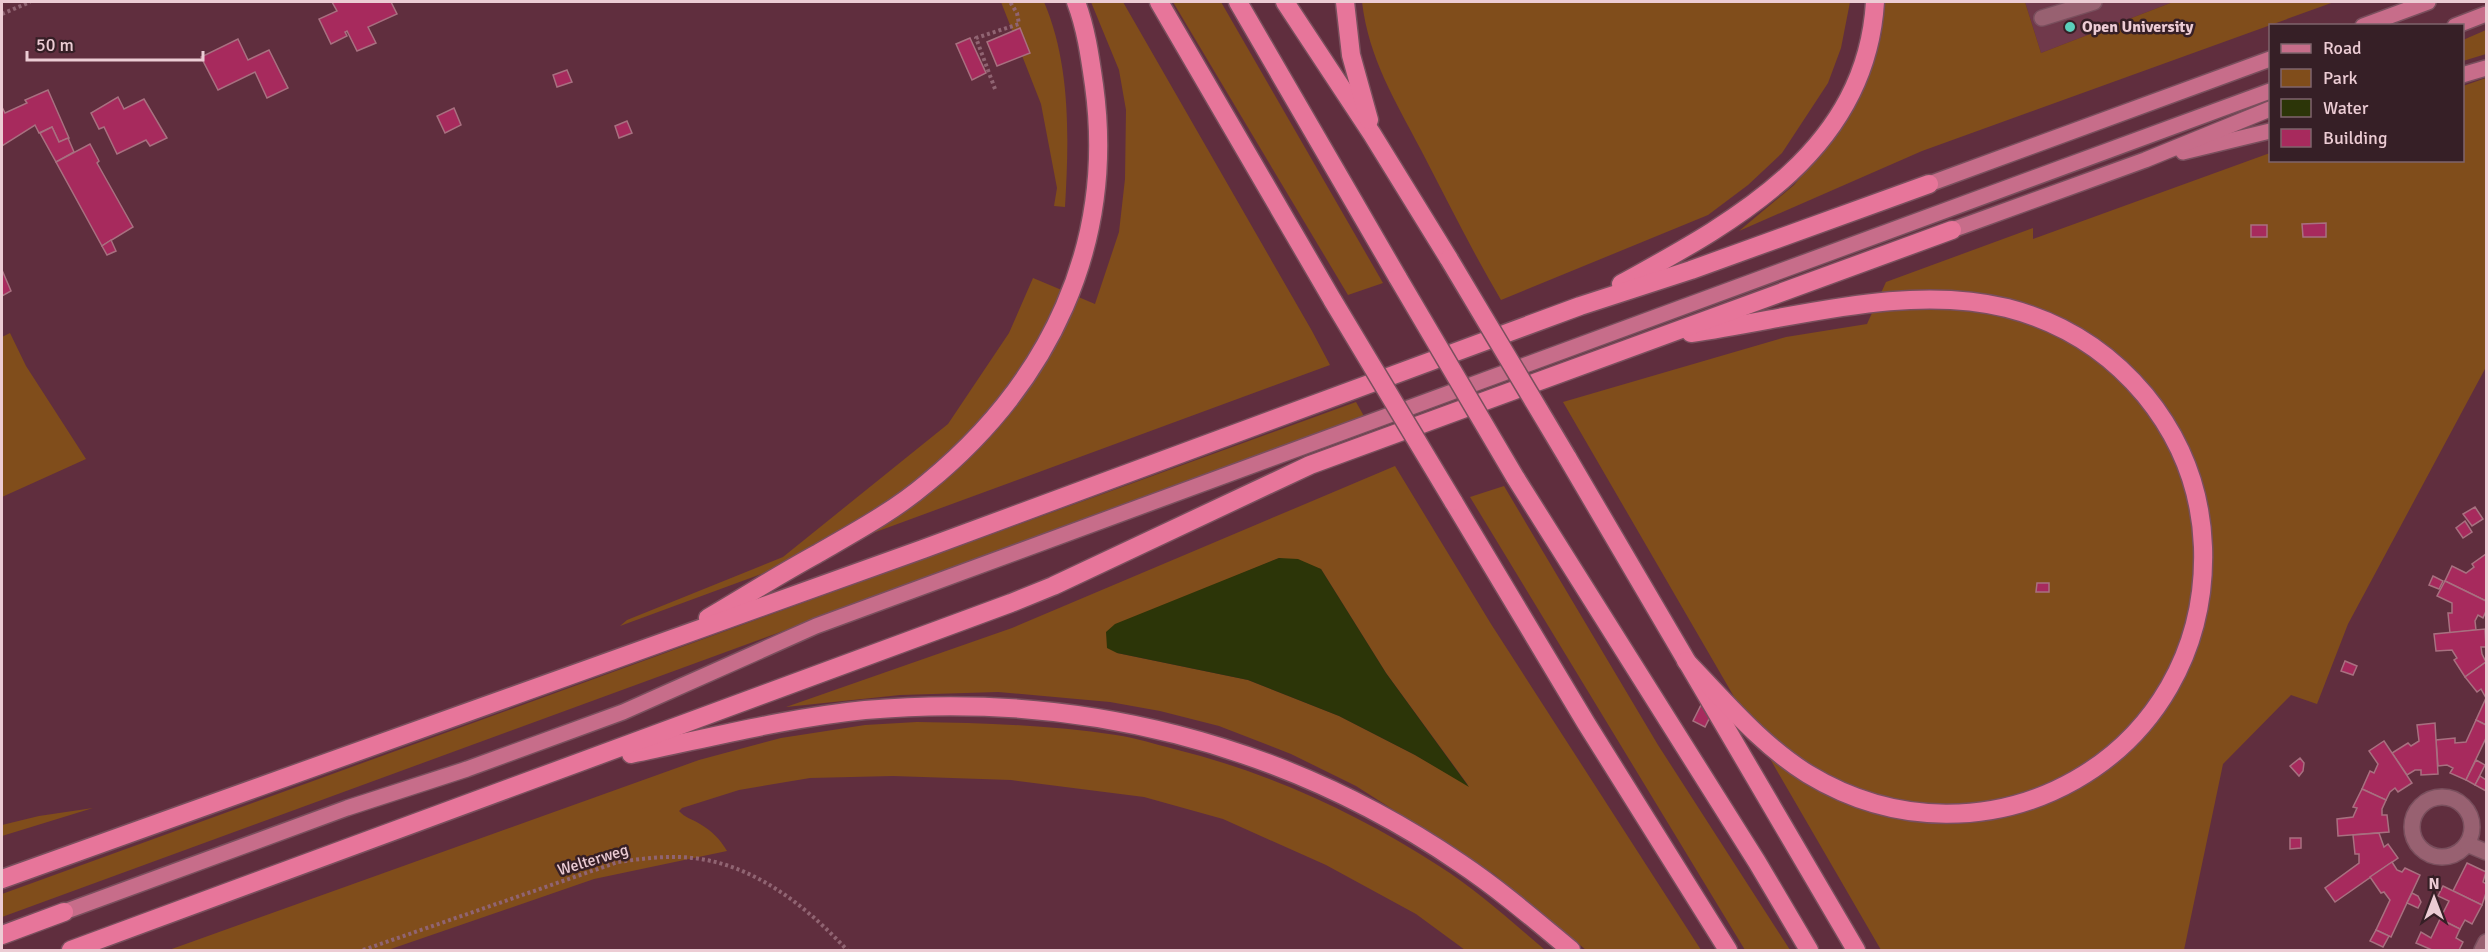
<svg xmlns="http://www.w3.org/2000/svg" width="2488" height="952" font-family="Signika,sans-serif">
	<rect width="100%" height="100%" fill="#602e3e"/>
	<!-- built -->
	<path fill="#70394b" d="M2025,2H2173L2041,53Z"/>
	<!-- green -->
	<g fill="#804d1b" fill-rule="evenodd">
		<path d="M1001,2H1044C1071,65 1069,139 1065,207L1054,206L1057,188L1041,104Z"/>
		<path d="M1091,2H1123L1312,331L1330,365L620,626L627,620L783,557L948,424L1009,333L1033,278L1095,304L1119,232L1125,179L1126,110L1119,70Z"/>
		<path d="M1173,2H1221L1383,283L1348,295Z"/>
		<path d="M1362,2H1850L1841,48L1828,83L1782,153L1748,185L1708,215L1501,300C1472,251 1447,200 1421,150C1395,100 1369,59 1362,2Z"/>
		<path d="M1885,2H2025L2041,53L2173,2H2334L1922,151L1739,231L1794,185L1837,134L1862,92L1881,37Z"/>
		<path d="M2486,30V54L2463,61V40Z"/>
		<path d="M2486,78V367L2348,624L2317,704L2291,695L2223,764L2184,950H1881L1563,402L1786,337L1867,324L1886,282L2033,228V239L2270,153V160H2462L2463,86Z"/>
		<path d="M10,333L26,366L86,459L2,497V337Z"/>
		<path d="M1356,402L1365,418L2,917V894Z"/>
		<path d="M1395,466L1491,624L1701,950H1586L1494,874L1356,786L1291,754L1219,726L1160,711L1110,702L998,692L900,695L786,707L1012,628ZM1279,558L1321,569L1386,673L1468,785L1415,755L1339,716L1248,680L1117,653L1164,606Z"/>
		<path d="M1504,486L1658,745L1790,950H1745L1470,497Z"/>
		<path d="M917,722C985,723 1050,725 1116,735C1136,738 1155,744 1174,749C1268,772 1357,813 1439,866C1477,890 1511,921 1545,950H1465L1416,914L1326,865L1223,819L1144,797L1011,780L893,776L810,778L739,790L682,808L679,811C685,818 692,819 700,824C712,831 720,839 727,851L594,879L388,950H169L699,760L781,738L865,725Z"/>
		<path d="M93,808L2,836V825L39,816Z"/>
	</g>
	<!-- water -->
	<path fill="#2c3508" d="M1279,558L1298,559L1321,569L1386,673L1469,787L1415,755L1339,716L1248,680L1117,653L1107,648L1106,632L1115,624Z"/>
	<!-- building -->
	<g fill="#a72a5d" stroke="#a87080" stroke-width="1.5">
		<path d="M332,2H391L397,14L368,27L376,43L357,51L347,31L345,32L347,36L331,44L319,19L337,11Z"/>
		<path d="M1020,28L1030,53L997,66L987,42Z"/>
		<path d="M970,38L986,73L972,80L956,44Z"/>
		<path d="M238,39L248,60L269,50L288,88L267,98L255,72L218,90L201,57Z"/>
		<path d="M567,70L572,82L557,87L553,75Z"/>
		<path d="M48,90L69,138L59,142L52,127L39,133L35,125L2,146V110L3,109L5,113L27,103L25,100Z"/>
		<path d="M118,97L124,109L144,99L167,138L150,146L146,140L117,154L104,127L99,129L91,113Z"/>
		<path d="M454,108L461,125L445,133L437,116Z"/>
		<path d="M627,121L632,133L619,138L615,126Z"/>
		<path d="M52,127L59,142L68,138L74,152L56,162L40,133Z"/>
		<path d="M90,144L99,161L97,163L133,227L102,246L56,162Z"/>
		<path d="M2326,223V237H2303L2302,224Z"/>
		<rect x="2251" y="225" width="16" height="12"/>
		<path d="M111,240L116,251L107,255L102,246Z"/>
		<path d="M2,270L11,291L2,296Z"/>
		<path d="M2475,507L2483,519L2472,526L2463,514Z"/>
		<path d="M2465,521L2472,532L2463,538L2456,528Z"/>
		<path d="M2486,554V601L2445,581L2452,566L2466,573L2474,567L2472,564Z"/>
		<path d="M2433,576L2443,581L2439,589L2429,585Z"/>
		<path d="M2445,581L2486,601V611L2483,618L2478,615L2475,621L2476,630L2450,633L2448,613H2452V603L2437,596Z"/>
		<path d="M2037,583H2049V592H2036Z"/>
		<path d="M2485,629L2486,647H2481L2482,654L2486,662L2465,677L2454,660L2457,658L2452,650L2436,651L2434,634Z"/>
		<path d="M2345,661L2357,666L2353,675L2341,671Z"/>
		<path d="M2486,662V725L2476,720L2486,698L2481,689L2477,692L2465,677Z"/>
		<path d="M1706,695L1718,701L1705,727L1693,721Z"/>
		<path d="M2476,720L2486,725V738L2466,780L2450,773L2453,768L2447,765L2438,766L2436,740L2455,738V743L2466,742Z"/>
		<path d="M2435,723L2438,774L2421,775V770H2415L2407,775L2392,753L2408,743L2411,746L2419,741L2417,725Z"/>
		<path d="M2384,741L2412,783L2398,792L2395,788L2390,792L2386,800L2362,789L2370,771L2374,773L2378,764L2369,751Z"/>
		<path d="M2300,758L2304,763L2303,771L2299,776L2290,766Z"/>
		<path d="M2476,760L2485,765L2475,785L2466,780Z"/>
		<path d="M2480,776L2486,780V791L2475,785Z"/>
		<path d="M2362,789L2386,800L2382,809V815H2387L2389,832L2338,836L2337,819L2353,817L2357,808L2353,807Z"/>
		<path d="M2379,833L2384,847L2388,844L2398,858L2335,902L2325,888L2359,863V854H2355L2353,835Z"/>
		<path d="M2290,838H2301V848L2290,849Z"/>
		<path d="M2392,862L2397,870L2402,872L2405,868L2420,875L2391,937L2376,930L2390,900L2384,892L2381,893L2370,877Z"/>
		<path d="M2467,863L2486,872L2483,882L2486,884V893L2482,905L2453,891Z"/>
		<path d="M2443,886L2482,905L2472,924L2465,920L2460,929L2440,919L2449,901L2438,896Z"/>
		<path d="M2412,893L2418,896L2421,902L2418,908L2407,903Z"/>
		<path d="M2440,919L2460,929L2456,938L2463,942L2459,950H2432L2416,943L2421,932L2431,938Z"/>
		<path d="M2376,930L2389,936L2383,947L2370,941Z"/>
	</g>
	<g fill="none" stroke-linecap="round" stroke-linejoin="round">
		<defs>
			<g id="minor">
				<path d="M2042,18L2094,2"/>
				<circle cx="2442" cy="827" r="30"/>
				<path d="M2467,844L2486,852"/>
				<path d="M2482,950L2486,942"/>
			</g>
			<g id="major">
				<path d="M2363,26L2428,2"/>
				<path d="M2455,26L2486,14"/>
				<path d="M2462,75L2486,68"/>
				<path d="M2183,152L2270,131"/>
				<path d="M1929,184L2270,59"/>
				<path d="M1952,230L2145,160L2270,109"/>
				<path d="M64,912L347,808L467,769L623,712L816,626L2270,91"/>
			</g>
			<g id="highway">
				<path d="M1159,2L1333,301"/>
				<path d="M1238,2L1398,278"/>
				<path d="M1285,2L1372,134L1449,259"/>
				<path d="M1345,2L1351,55L1369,120"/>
				<path d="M1621,284C1737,220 1866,151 1875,2"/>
				<path d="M1567,457L1856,950"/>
				<path d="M1515,477L1757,862L1809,950"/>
				<path d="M1453,501L1586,723L1728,950"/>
				<path d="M708,618C744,597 780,574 817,554C855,532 894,511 927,483C1049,383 1116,245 1094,85C1090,57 1086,28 1076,2"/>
				<path d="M1686,661C1724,700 1761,745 1808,774C1986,882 2210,758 2203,547C2201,490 2181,439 2145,395C2109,352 2062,322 2007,308C1906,283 1792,319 1691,333"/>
				<path d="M631,754C709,738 786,718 865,710C1077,691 1284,743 1460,863C1499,889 1535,920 1571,950"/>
				<path d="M2,879L923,549L1580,306L1691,270L1929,184"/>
				<path d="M2,935L64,912"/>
				<path d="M71,950L1011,603L1053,586L1310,465L1952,230"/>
			</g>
		</defs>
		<!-- minor casing -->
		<use href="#minor" stroke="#794f5d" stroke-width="18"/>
		<!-- major casing -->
		<use href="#major" stroke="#794f5d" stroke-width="18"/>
		<!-- highway casing -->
		<use href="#highway" stroke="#794f5d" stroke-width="21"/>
		<!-- path -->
		<g stroke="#906472" stroke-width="4" stroke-dasharray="3 3" stroke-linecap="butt">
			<path d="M2,14L30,2"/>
			<path d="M995,89L976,38L1019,24L1017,13L1010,2"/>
			<path d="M363,950L618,862C647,858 677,854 706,860C761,870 810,910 847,950"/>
		</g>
		<!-- minor -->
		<use href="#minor" stroke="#986171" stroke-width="15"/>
		<!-- major -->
		<use href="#major" stroke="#c76d8a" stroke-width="15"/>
		<!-- highway -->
		<use href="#highway" stroke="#e7759a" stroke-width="18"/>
		<defs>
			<g id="highway-bridge">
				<path d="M1449,259L1567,457"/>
				<path d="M1398,278L1515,477"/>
				<path d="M1333,301L1453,501"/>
			</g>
		</defs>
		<!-- highway-bridge casing -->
		<use href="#highway-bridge" stroke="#794f5d" stroke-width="21" stroke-linecap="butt"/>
		<!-- highway-bridge -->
		<use href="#highway-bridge" stroke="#e7759a" stroke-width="18"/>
	</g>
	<!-- markers -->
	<circle fill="#5bcebb" stroke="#361f26" stroke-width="2" cx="2070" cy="27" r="6"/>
	<g text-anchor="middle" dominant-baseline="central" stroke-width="5" stroke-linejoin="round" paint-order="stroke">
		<!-- poi labels -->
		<g font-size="16" font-weight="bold" fill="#ecccd4" stroke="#361f26" text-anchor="start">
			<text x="2082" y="27">Open University</text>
		</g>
		<!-- street labels -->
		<g font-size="16" fill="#ecccd4" stroke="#361f26">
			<text transform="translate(593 860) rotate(-17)">Welterweg</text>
		</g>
	</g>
	<!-- border -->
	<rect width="2488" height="952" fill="none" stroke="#ecccd4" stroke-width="6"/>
	<!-- legend -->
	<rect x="2269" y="24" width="195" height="138" fill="#361f26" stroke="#7f646c" stroke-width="1.5"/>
	<rect x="2281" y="44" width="30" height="9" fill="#c76d8a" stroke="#7f646c" stroke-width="1.5"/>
	<text x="2323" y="54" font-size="18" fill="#ecccd4">Road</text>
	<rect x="2281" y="69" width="30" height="18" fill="#804d1b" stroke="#7f646c" stroke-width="1.5"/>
	<text x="2323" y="84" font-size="18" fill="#ecccd4">Park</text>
	<rect x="2281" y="99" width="30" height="18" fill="#2c3508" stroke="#7f646c" stroke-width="1.5"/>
	<text x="2323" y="114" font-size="18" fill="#ecccd4">Water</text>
	<rect x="2281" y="129" width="30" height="18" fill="#a72a5d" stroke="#7f646c" stroke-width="1.5"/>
	<text x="2323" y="144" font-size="18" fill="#ecccd4">Building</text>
	<!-- north arrow -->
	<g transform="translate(2434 898)" stroke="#361f26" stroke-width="4.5" paint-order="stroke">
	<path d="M0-4.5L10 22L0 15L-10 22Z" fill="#ecccd4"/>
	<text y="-9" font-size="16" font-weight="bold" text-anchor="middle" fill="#ecccd4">N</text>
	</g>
	<!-- scale -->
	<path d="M27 51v9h176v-9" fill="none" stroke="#ecccd4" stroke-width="3"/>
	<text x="36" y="51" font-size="18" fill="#ecccd4" stroke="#361f26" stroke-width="4.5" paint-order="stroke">50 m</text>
</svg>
